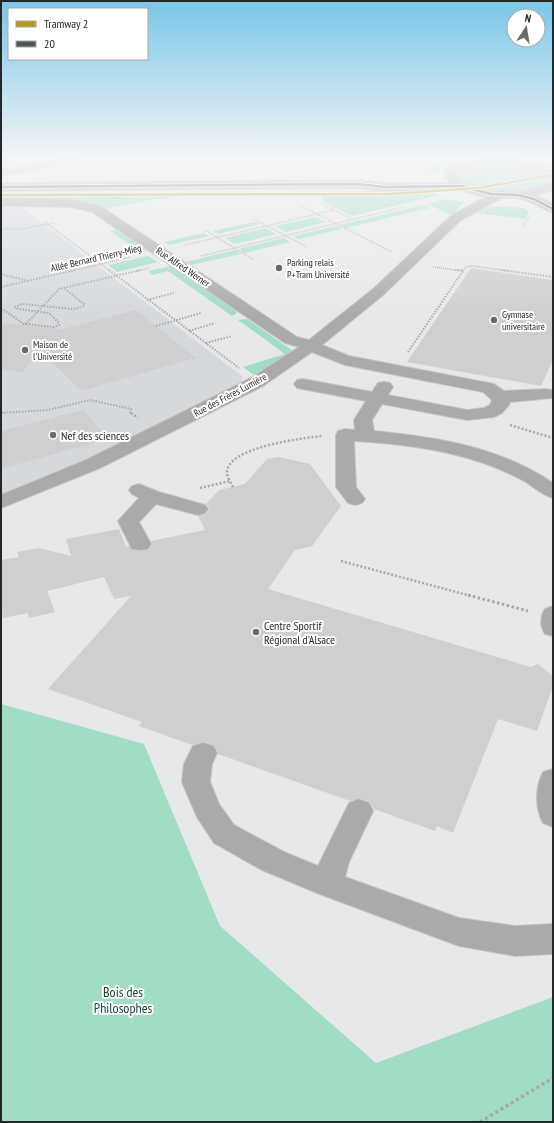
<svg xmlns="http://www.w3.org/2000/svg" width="554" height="1123" font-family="'PT Sans Narrow',sans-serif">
	<rect width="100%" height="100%" fill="#e7e8ea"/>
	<!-- built -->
	<path fill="#d5d9de" d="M1,206H20L243,377L239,386L1,503Z"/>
	<!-- green -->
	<g fill="#a1ddc2">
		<path d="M381,158H426L399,167Z"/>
		<path d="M460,158H476L455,162L436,171L421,173L424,170Z"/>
		<path d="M480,164C497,164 539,163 548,179V183C533,197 492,194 474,188C467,186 461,180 455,176L456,172Z"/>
		<path d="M426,190L439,195L352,216L323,202V192Z"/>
		<path d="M1,193H151L170,194L169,199H154L106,209L91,204L74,201L1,200Z"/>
		<path d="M446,199L465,202L451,215L427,204Z"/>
		<path d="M423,205L430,208L346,228L340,225Z"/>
		<path d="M490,207C501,207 522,204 529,212L525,219L477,213Z"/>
		<path d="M315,217L326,222L286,232L276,226Z"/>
		<path d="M255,222L260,224L218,234L213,231Z"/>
		<path d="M336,226L342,229L299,239L293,236Z"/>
		<path d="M266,228L276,234L235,244L225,238Z"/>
		<path d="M118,230L120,231L148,250L126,256L121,252L136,249L110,231Z"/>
		<path d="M204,233L209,236L169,245L164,242Z"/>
		<path d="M284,238L290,242L245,253L239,249Z"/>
		<path d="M235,250L241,254L191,265L186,262Z"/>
		<path d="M148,256L158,262L117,272L108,265Z"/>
		<path d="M171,266L236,311L237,313L232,316L168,271L152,275L148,271Z"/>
		<path d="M247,319L293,351L258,378L243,367L285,354L238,320Z"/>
		<path d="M1,704L144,744L220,926L376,1063L553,997V1122H1Z"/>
	</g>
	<!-- building -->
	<g fill="#cfcfd1">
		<path d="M471,268L553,280V360L541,386L407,362Z"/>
		<path d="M136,310L196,358L81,391L40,351L22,372L1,370V323L62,329Z"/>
		<path d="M83,410L108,439L1,469V431Z"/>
		<path d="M280,457L310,464L341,506L312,546L295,550L268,589L531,667L538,664L553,676V686L537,731L498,719L453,833L437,826L435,831L374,809L370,802L360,798L350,801L218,754L213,745L203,742L192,745L139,726L142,722L48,689L131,596L114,599L104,577L47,591L55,612L29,618L28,613L3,618L1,604V560L19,557L17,552L39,548L71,556L66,539L119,529L126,547L129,546L132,550L140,551L149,550L152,545L151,541L205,530L198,516L206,514L210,509L206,504L219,490L245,484L267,459Z"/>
	</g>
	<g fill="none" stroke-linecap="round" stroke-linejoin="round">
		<defs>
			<g id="minor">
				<path d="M61,158H82L81,160L34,171L1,175V169L34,165Z"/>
				<path d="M500,190L504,191L506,194L504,197L461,220L383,295L322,345L349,356L494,384L504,391L546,389L552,390V398L510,402L509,405L502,413L494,417L467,420L382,404L372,420L374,431C436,437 500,447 553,483V498C542,495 534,487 524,481C516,477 507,472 499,469C453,450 404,444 354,441L356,487L365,499L362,503L355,505L348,503L336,487V435L338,431L345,429L355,430L354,420L366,401L297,388L294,384L297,380L303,379L372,392L378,383L384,382L390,383L393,387L388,395L467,410L484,408L490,405L492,400L483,392L345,365L312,352L263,386L100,468L1,508V495L86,460L251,378L299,347L285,343L92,212L70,207L1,206V198L70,199L100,206L297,337L309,340L373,289L453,214Z"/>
				<path d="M139,484L159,492L205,505L208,509L205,513L198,515L156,504L139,522L151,544L148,549L140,550L132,549L118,521L139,498L132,494L129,490L132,486Z"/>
				<path d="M553,606V636L545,634C540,626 540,617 545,609Z"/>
				<path d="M203,743L213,746L217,753L212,764L210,782L219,804L234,825L284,852L318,866L349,803L359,799L369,803L373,811L349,862L345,877L459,918L515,926L553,924V954L515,956L459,946L317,893L262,870L214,843L197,817L182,782L184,764L193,746Z"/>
				<path d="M553,769V827L543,823C535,808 535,788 543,772Z"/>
			</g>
			<path id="major" d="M484,158C506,158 534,156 553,171V180C545,179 539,172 531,169C507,160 476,163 454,174C474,193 506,195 533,189C540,187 546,183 553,181V190L535,195L553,204V213L530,202L517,198L483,197L458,190L385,191L357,188L1,191V183L357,180L385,183H449L444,177L446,174L444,172C452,161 471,160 484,158Z"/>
		</defs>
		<!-- minor casing -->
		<use href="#minor" stroke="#c5c5c6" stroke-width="2"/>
		<!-- major casing -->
		<use href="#major" stroke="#c5c5c6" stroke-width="2"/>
		<!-- path-far4 -->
		<g stroke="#a9a8a9" stroke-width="1.5" stroke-dasharray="1 1" stroke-linecap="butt">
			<path d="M402,158L400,164L403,168"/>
			<path d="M322,204L352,219"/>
			<path d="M303,207L392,252"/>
			<path d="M254,219L307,247"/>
			<path d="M45,222L110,271"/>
			<path d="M523,226L529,217"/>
			<path d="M1,229H22L54,223"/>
			<path d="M205,230L254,260"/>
			<path d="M185,245L334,210"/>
			<path d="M201,256L404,207"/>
			<path d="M433,267L463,271"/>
			<path d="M71,271L131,257"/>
			<path d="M136,271L149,268"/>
			<path d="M463,271L466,267L472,266L509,271"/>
		</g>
		<!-- path-far3 -->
		<g stroke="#a9a8a9" stroke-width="2" stroke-dasharray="1.5 1.5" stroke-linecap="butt">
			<path d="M109,270L239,368"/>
			<path d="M455,270H464"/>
			<path d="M501,270L553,277"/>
			<path d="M1,274L28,281"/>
			<path d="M1,287L75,270"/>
			<path d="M147,300L174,293"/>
			<path d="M1,308L25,325L59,289L141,270"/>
			<path d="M26,324L54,327L59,325V323L49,313L18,309L15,307L22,304L74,309L84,306V304L65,289"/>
			<path d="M156,326L201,313"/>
			<path d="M189,331L215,323"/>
			<path d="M206,343L232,336"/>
			<path d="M408,352L463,271"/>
			<path d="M1,413L48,410L90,400L131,409L130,412L132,414"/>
		</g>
		<!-- path-far2 -->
		<g stroke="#a9a8a9" stroke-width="2.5" stroke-dasharray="2 2" stroke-linecap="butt">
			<path d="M1,413H4"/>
			<path d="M131,413L138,418"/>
			<path d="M510,425L553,438"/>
			<path d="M233,487C231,483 227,477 227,473C226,447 304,438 322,436"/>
			<path d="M200,488L230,481"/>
			<path d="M341,561L471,596"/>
		</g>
		<!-- path-far1 -->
		<path stroke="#a9a8a9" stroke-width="3" stroke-dasharray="2.5 2.5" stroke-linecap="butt" d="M468,595L528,611"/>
		<!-- path -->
		<path stroke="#a9a8a9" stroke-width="3.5" stroke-dasharray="3 3" stroke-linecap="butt" d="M480,1122L553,1078"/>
		<!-- minor -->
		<use href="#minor" fill="#aaa" fill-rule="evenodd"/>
		<!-- major -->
		<use href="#major" fill="#acacae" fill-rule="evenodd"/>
		<!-- tram -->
		<path stroke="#a6a7a6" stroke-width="1" d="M71,195L123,198"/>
		<defs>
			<path id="bus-1" d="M1,187L357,184L385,187L461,186L491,194L518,195L534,199L553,209"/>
		</defs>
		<!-- bus-1 casing -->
		<use href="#bus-1" stroke="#fff" stroke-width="4"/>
		<!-- bus-1 -->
		<use href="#bus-1" stroke="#535658" stroke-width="2.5"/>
		<defs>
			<path id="tram-1" d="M1,195L390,194L478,188L553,175"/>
		</defs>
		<!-- tram-1 casing -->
		<use href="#tram-1" stroke="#fff" stroke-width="4"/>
		<!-- tram-1 -->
		<use href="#tram-1" stroke="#b39a17" stroke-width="2.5"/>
	</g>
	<!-- sky -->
	<linearGradient id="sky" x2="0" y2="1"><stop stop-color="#78c7e8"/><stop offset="0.5" stop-color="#f4f5f6"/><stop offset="1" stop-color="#f4f5f6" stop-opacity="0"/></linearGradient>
	<rect width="554" height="316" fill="url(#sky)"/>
	<!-- markers -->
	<g fill="#696a6b" stroke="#fff" stroke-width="1.5">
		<circle cx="279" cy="268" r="4"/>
		<circle cx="494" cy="320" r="4"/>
		<circle cx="25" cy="350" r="4"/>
		<circle cx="53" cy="435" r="4"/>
		<circle cx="256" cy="632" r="4"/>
	</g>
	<g text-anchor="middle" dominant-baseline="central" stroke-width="4" stroke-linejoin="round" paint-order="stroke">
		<!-- far-street labels -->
		<g font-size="10" fill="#252627" stroke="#fff">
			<text transform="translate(96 258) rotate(-13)">Allée Bernard Thierry-Mieg</text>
			<text transform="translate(183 267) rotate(34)">Rue Alfred Werner</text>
			<text transform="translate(230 395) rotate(-28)">Rue des Frères Lumière</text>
		</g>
		<!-- far-poi labels -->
		<g font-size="10" fill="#252627" stroke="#fff" text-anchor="start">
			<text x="287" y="262">Parking relais<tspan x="287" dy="12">P+Tram Université</tspan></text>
			<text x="502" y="314">Gymnase<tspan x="502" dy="12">universitaire</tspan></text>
			<text x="33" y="344">Maison de<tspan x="33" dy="12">l'Université</tspan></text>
		</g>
		<!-- poi labels -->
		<g font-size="12" fill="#252627" stroke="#fff" text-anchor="start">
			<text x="61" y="435">Nef des sciences</text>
			<text x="264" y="625">Centre Sportif<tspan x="264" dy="14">Régional d'Alsace</tspan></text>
		</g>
		<!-- near-park labels -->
		<g font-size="14" fill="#174833" stroke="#fff">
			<text x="123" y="992">Bois des<tspan x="123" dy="16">Philosophes</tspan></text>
		</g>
	</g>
	<!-- border -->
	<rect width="554" height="1123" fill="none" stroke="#252627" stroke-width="4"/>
	<!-- legend -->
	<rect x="8" y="8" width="140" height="52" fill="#ffffff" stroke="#a8a8a9"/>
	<rect x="16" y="21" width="20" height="6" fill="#b39a17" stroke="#a8a8a9"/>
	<text x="44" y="28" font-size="12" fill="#252627">Tramway 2</text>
	<rect x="16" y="41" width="20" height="6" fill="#535658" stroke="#a8a8a9"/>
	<text x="44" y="48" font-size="12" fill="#252627">20</text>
	<!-- north arrow -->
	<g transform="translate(526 28) rotate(12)"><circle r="19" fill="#ffffff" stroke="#a8a8a9"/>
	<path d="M0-3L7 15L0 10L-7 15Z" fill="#696a6b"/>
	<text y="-6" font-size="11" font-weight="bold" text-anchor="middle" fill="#252627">N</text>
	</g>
</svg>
